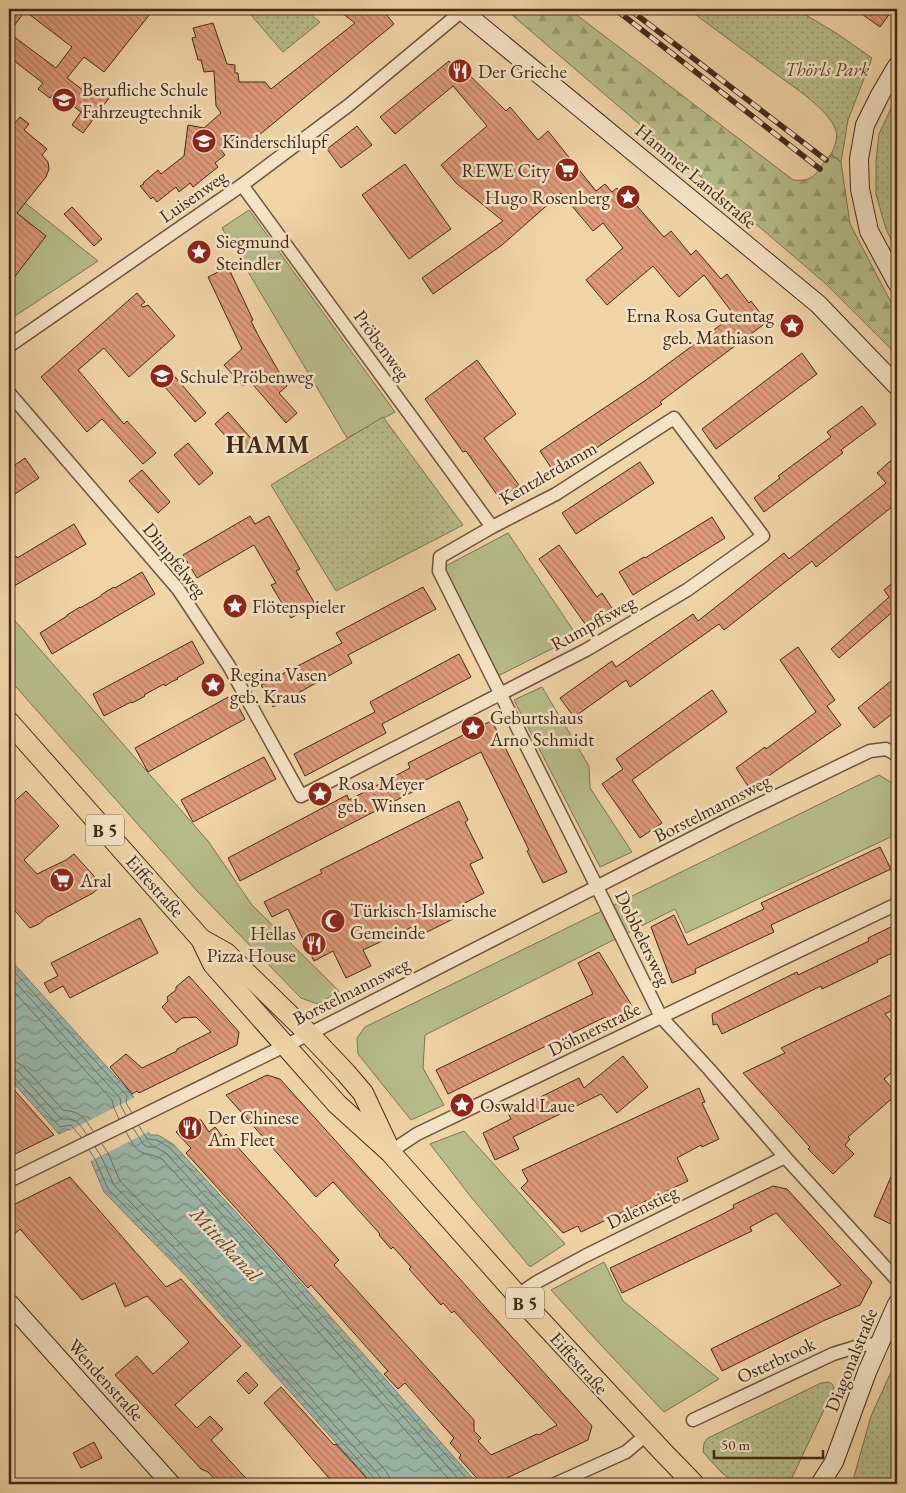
<svg xmlns="http://www.w3.org/2000/svg" width="906" height="1493" font-family="'EB Garamond',serif">
	<defs>
		<pattern id="forest-firs" width="22" height="20" patternUnits="userSpaceOnUse" patternTransform="scale(1.25)"><rect width="22" height="20" fill="#b6bd8a"/><path d="M5 1l3.5 6h-7zM16 11l3.5 6h-7z" fill="#969a70"/></pattern>
		<pattern id="park-dots" width="8" height="8" patternUnits="userSpaceOnUse" patternTransform="scale(1.25)"><rect width="8" height="8" fill="#b6bd8a"/><path d="M2 2h.1M6 6h.1" fill="none" stroke="#969a70" stroke-width="1.8" stroke-linecap="round"/></pattern>
		<pattern id="water-waves" width="16" height="10" patternUnits="userSpaceOnUse" patternTransform="scale(1.25)"><rect width="16" height="10" fill="#9ab8aa"/><path d="M0 5q4-4 8 0t8 0" fill="none" stroke="#7f968a"/></pattern>
		<pattern id="building-back-hatch" width="6" height="6" patternUnits="userSpaceOnUse" patternTransform="scale(1.25)"><rect width="6" height="6" fill="#de9a7a"/><path d="M-1 5l2 2M0 0l6 6M5-1l2 2" fill="none" stroke="#b67e63"/></pattern>
	</defs>
	<rect width="100%" height="100%" fill="#f0d4a6"/>
	<filter id="stains"><feTurbulence type="fractalNoise" baseFrequency=".004" numOctaves="4"/><feColorMatrix values="0 0 0 0 .2 0 0 0 0 .09 0 0 0 0 .02 0 0 0 .5 -.17"/></filter>
	<radialGradient id="worn" r=".72"><stop offset=".6" stop-color="#630" stop-opacity="0"/><stop offset="1" stop-color="#630" stop-opacity=".3"/></radialGradient>
	<!-- grass -->
	<g fill="#b6bd8a" stroke="#7c7452">
		<path d="M9,190L98,261L9,320Z"/>
		<path d="M249,210L395,412L347,438L222,228Z"/>
		<path d="M508,533L577,636L498,676L442,568Z"/>
		<path d="M9,614L208,841L252,905L339,991L318,1004L301,998L197,891L9,679Z"/>
		<path d="M542,687L589,766L590,788L632,852L600,867L514,700Z"/>
		<path d="M879,775L897,786V834L686,933L675,909L425,1035L423,1068L444,1105L411,1120L358,1054L357,1038L365,1027Z"/>
		<path d="M464,1131L565,1244L530,1267L471,1197L430,1144Z"/>
		<path d="M604,1262L623,1301L719,1379L664,1412L600,1344L551,1290Z"/>
	</g>
	<!-- forest -->
	<path fill="url(#forest-firs)" stroke="#7c7452" d="M505,9H569L793,180C818,183 817,168 831,154L841,162L850,224L893,306L897,311V355L826,284Z"/>
	<!-- park -->
	<g fill="url(#park-dots)" stroke="#7c7452">
		<path d="M243,9H304L320,22L283,52L251,15Z"/>
		<path d="M688,9H796L836,33L872,58L848,120L841,162L831,154C835,146 839,137 835,128C825,106 789,84 769,69C742,49 715,29 688,9Z"/>
		<path d="M897,98V252L886,229L876,194V161L879,134L894,102Z"/>
		<path d="M383,417L463,525L336,591L271,485Z"/>
		<path d="M897,1359V1484H852L871,1416Z"/>
		<path d="M829,1382L832,1384L834,1387L833,1391L789,1484H735L721,1472L703,1452L704,1443L708,1438L821,1383Z"/>
	</g>
	<!-- water -->
	<path fill="url(#water-waves)" stroke="#777f70" d="M9,958L134,1097L131,1102L150,1135H158L173,1144L292,1273L475,1481L474,1484H373L186,1276L104,1192L91,1161L69,1129L59,1134L9,1078Z"/>
	<!-- pier -->
	<path fill="#f0d4a6" d="M135,1097L136,1099L134,1102L150,1131L89,1162L68,1132L64,1135L63,1134Z"/>
	<g fill="none" stroke-linecap="round" stroke-linejoin="round">
		<!-- shore -->
		<g stroke="#6e7162" stroke-width="1">
			<path d="M9,966L127,1096L126,1103L132,1113"/>
			<path d="M9,975L120,1098L121,1106L126,1115"/>
			<path d="M9,986L112,1100L114,1108L119,1119"/>
			<path d="M9,1061L16,1062L23,1066L63,1110C81,1112 84,1117 93,1131"/>
			<path d="M9,1069H14L19,1072L61,1119C77,1118 78,1122 87,1135"/>
			<path d="M9,1075L14,1077L60,1127L71,1125L81,1137"/>
			<path d="M139,1126L147,1139L157,1140L170,1148L288,1277L469,1481L470,1484"/>
			<path d="M133,1128L144,1145L148,1147H155L166,1153L283,1281L463,1484"/>
			<path d="M126,1132C131,1140 135,1151 146,1154C152,1155 156,1156 162,1159L278,1286L453,1484"/>
			<path d="M102,1144L108,1153L120,1181L200,1264L385,1470L389,1476L390,1484"/>
			<path d="M95,1147L101,1156L114,1185L194,1269L379,1475L382,1480L383,1484"/>
			<path d="M89,1150L95,1159L108,1189L190,1273L375,1479L376,1484"/>
		</g>
	</g>
	<!-- building -->
	<g fill="url(#building-back-hatch)" stroke="#422a1a" fill-rule="evenodd">
		<path d="M9,9H154L104,72L84,57L67,78L92,97L97,90L109,98L83,133L72,125L81,112L55,92L50,98L38,89L43,83L9,57ZM25,11L72,47L56,68L9,33Z"/>
		<path d="M337,9H382L394,24L247,145L239,135L221,150L225,155L215,163L218,167L193,187L190,183L179,192L176,187L157,202L153,197L151,199L140,186L144,184L143,183L158,170L161,174L184,156L188,125L204,128L221,113L216,106L214,71L204,72L201,60H198L192,38L196,37L193,28L213,23L227,64L235,65V73H238L239,82H265L271,89L355,23Z"/>
		<path d="M855,9H893L880,27Z"/>
		<path d="M449,61L458,72L462,68L506,111L510,107L538,140L548,131L596,191L605,184L612,192L617,188L627,201L630,198L664,237L671,231L691,255L696,250L721,279L727,274L749,303L751,301L767,322L660,402L662,404L556,475L540,451L646,380L734,315L704,275L679,297L653,266L607,305L586,280L623,248L603,223L593,231L561,193L502,245L433,294L422,278L503,221L456,183L441,165L487,126L453,86L395,134L380,117Z"/>
		<path d="M20,117L29,124L24,130L47,149L42,155L48,162L49,169L46,177L17,213L46,236L9,284V120L14,124Z"/>
		<path d="M357,126L372,145L341,168L327,149Z"/>
		<path d="M405,164L451,229L409,259L362,195Z"/>
		<path d="M72,207L102,239L94,246L64,214Z"/>
		<path d="M224,269H229L253,320L251,321L259,337L287,386L279,393L297,413L286,423L249,380L243,386L224,365L242,349L208,277Z"/>
		<path d="M137,293L145,302L141,305L143,307L148,305L175,336L129,377L104,348L78,370L124,424L127,421L156,453L143,464L102,419L87,432L41,377Z"/>
		<path d="M802,353L817,374L716,449L702,429Z"/>
		<path d="M477,360L516,414L484,438L519,485L500,499L466,451L463,452L425,399Z"/>
		<path d="M170,371L206,413L195,422L159,380Z"/>
		<path d="M862,406L876,424L841,450L843,453L764,512L754,498L780,478L778,476L831,437L827,432Z"/>
		<path d="M228,412L255,443L242,455L215,424Z"/>
		<path d="M188,443L213,473L199,485L174,455Z"/>
		<path d="M897,455V503L816,567L812,561L724,630L719,624L630,687L626,680L574,717L560,698L612,661L616,667L693,614L698,621L784,553L789,559L886,483L877,473Z"/>
		<path d="M25,458L39,478L9,498V469Z"/>
		<path d="M640,462L654,483L576,534L562,513Z"/>
		<path d="M142,470L170,502L158,513L129,481Z"/>
		<path d="M250,516L255,524L269,516L300,569L296,571L315,604L291,618L271,585L276,583L254,545L197,578L183,555Z"/>
		<path d="M712,517L725,538L633,595L619,572L644,557L645,558Z"/>
		<path d="M74,524L86,544L9,589V560L16,556L17,558Z"/>
		<path d="M559,545L597,597L602,593L615,613L588,628L539,559Z"/>
		<path d="M142,572L155,594L52,654L40,633L67,616V615L80,607V608L101,596V595L107,591L114,587L115,588Z"/>
		<path d="M897,579V608L839,658L831,649L889,597L884,590Z"/>
		<path d="M423,587L436,609L348,655L352,663L273,707L261,685L342,643L336,633Z"/>
		<path d="M192,641L204,663L177,678L178,679L171,682L165,686L164,684L144,695L145,696L138,700L132,703L131,702L104,716L93,694Z"/>
		<path d="M798,647L835,700L827,706L841,725L750,789L736,768L765,747L766,749L816,712L780,660Z"/>
		<path d="M459,654L471,677L382,724L386,733L305,776L294,754L375,712L370,702Z"/>
		<path d="M897,676V710L874,728L858,708Z"/>
		<path d="M712,690L727,712L632,780L662,823L640,838L602,784L623,769L616,759Z"/>
		<path d="M232,695L245,719L148,772L135,748Z"/>
		<path d="M489,722L493,723L567,872L543,883L527,851L529,850L481,752L418,784L420,788L240,881L228,858L347,795L349,800L410,768L408,763Z"/>
		<path d="M264,757L276,779L193,822L181,800Z"/>
		<path d="M26,791L59,826L24,860L37,874L66,860L74,854L102,885L93,893L46,918L39,924L30,928L9,904V806Z"/>
		<path d="M459,801L468,820L465,822L483,858L470,864L484,893L461,905L465,913L417,937L412,927L363,950L371,966L346,978L333,951L314,961L288,909L272,917L264,902L322,873L320,870Z"/>
		<path d="M880,847L891,869L771,925L774,932L695,969L696,973L672,983L651,927L674,915L688,945L764,909L761,903Z"/>
		<path d="M140,918L158,953L70,998L63,986L50,993L44,983L58,976L51,963Z"/>
		<path d="M897,924V951L877,960L878,962L822,989L821,986L722,1034L717,1024L713,1025L712,1014L797,972L798,975L869,941L868,938Z"/>
		<path d="M599,952L632,1006L608,1021L605,1017L448,1094L436,1070L593,994L578,963Z"/>
		<path d="M189,976L239,1032L237,1045L139,1093L137,1091L132,1094L110,1067L126,1054L142,1068L177,1051V1049L211,1032L196,1017L182,1018L176,1023L162,1007L168,1001L167,997L176,990V987Z"/>
		<path d="M897,992V1008L885,1014L897,1029V1068L884,1079L897,1094L848,1137L850,1139L845,1145L854,1154L833,1174L808,1149L810,1147L743,1073L785,1053L781,1048Z"/>
		<path d="M623,1056L648,1087L617,1113L601,1094L513,1137L519,1149L495,1160L483,1133L511,1119L508,1113L579,1078L584,1088Z"/>
		<path d="M267,1075L280,1079L592,1426L588,1440L494,1484H482L459,1458L461,1455L450,1443L454,1438L405,1383L398,1389L384,1374L388,1371L311,1285L308,1288L186,1153L191,1148L176,1132L180,1129L178,1127L193,1119L201,1120L209,1132L215,1127L223,1137L226,1134L339,1260L334,1265L474,1420V1431L481,1438L478,1441L491,1455L537,1434L539,1435L557,1425L454,1311L452,1313L443,1303L441,1305L409,1269L411,1267L393,1247L391,1249L379,1235L380,1234L333,1182L316,1197L226,1095Z"/>
		<path d="M9,1084L54,1135L9,1157Z"/>
		<path d="M699,1088L705,1102L702,1103L719,1139L702,1147L701,1145L677,1158L688,1181L581,1232L578,1226L563,1233L521,1188L528,1181L522,1170Z"/>
		<path d="M897,1163V1227L874,1216Z"/>
		<path d="M70,1177L166,1287L181,1279L241,1346L175,1405L197,1428L210,1416L223,1429L211,1440L251,1484H219L208,1472L201,1469L115,1375L137,1356L153,1374L189,1342L147,1296L125,1307L115,1283L82,1300L20,1229L9,1239V1207Z"/>
		<path d="M773,1186L787,1189L872,1282L860,1305L823,1321L722,1371L711,1349L841,1285L776,1213L750,1227L752,1231L622,1293L610,1268L719,1216L734,1208L733,1205Z"/>
		<path d="M246,1372L258,1385L249,1394L237,1381Z"/>
		<path d="M281,1387L334,1445L336,1444L372,1484H334L264,1403Z"/>
		<path d="M94,1442L102,1458L81,1468L73,1453Z"/>
	</g>
	<g fill="none" stroke-linecap="round" stroke-linejoin="round">
		<defs>
			<g id="street">
				<path d="M242,185L492,527"/>
				<path d="M9,346L242,185L349,105L462,11"/>
				<path d="M9,393L178,589L229,666L301,796L586,650L687,590L763,536L674,418L556,494L492,527L440,557L439,571L597,887L661,1017L709,1069L785,1157L897,1280"/>
				<path d="M390,1152L417,1134L897,904"/>
				<path d="M9,1181L309,1034L731,818L870,751L886,749L897,755"/>
				<path d="M518,1295L537,1282L585,1256L785,1157"/>
				<path d="M693,1420L833,1354L862,1345L879,1344"/>
				<path d="M555,1484L626,1452L646,1435"/>
			</g>
			<g id="secondary">
				<path d="M460,9L818,304L897,386"/>
				<path d="M897,66L880,95L865,125L859,159L860,189L869,231L897,283"/>
				<path d="M9,1303L171,1484"/>
				<path d="M820,1484L834,1462L867,1372L897,1304"/>
			</g>
			<g id="primary">
				<path d="M9,722L201,939L213,964L337,1104L390,1152L526,1305L662,1451L694,1484"/>
				<path d="M201,939L226,953L309,1034L345,1072L363,1093L387,1144"/>
			</g>
		</defs>
		<!-- street casing -->
		<use href="#street" stroke="#6e543d" stroke-width="15"/>
		<!-- secondary casing -->
		<use href="#secondary" stroke="#422a1a" stroke-width="20"/>
		<!-- primary casing -->
		<use href="#primary" stroke="#422a1a" stroke-width="22"/>
		<!-- street -->
		<use href="#street" stroke="#f5e3c5" stroke-width="12"/>
		<!-- secondary -->
		<use href="#secondary" stroke="#f5e3c5" stroke-width="18"/>
		<!-- primary -->
		<use href="#primary" stroke="#f0d4a6" stroke-width="20"/>
		<defs>
			<g id="rail">
				<path d="M615,9L820,169"/>
				<path d="M629,9L826,160"/>
			</g>
		</defs>
		<!-- rail casing -->
		<use href="#rail" stroke="#422a1a" stroke-width="5.5"/>
		<!-- rail -->
		<use href="#rail" stroke="#f5e3c5" stroke-width="4" stroke-dasharray="11" stroke-linecap="butt"/>
	</g>
	<!-- icons -->
	<defs>
		<symbol id="restaurant-disc" viewBox="-11 -11 22 22"><circle r="9.5" fill="#8f2418" stroke="#f5e3c5"/><path d="M-5-6h1v4h1v-4h1v4h1v-4h1v5L-1.5 .5V6h-2V.5L-5-1ZM5-6V6H3V1.5H1.5Q1.5-4 5-6Z" fill="#fff"/></symbol>
		<symbol id="university-disc" viewBox="-11 -11 22 22"><circle r="9.5" fill="#8f2418" stroke="#f5e3c5"/><path d="M0-5L7-2L0 1L-7-2ZM-4 1L0 2.5L4 1V4Q0 6-4 4Z" fill="#fff"/></symbol>
		<symbol id="school-disc" viewBox="-11 -11 22 22"><circle r="9.5" fill="#8f2418" stroke="#f5e3c5"/><path d="M0-5L7-2L0 1L-7-2ZM-4 1L0 2.5L4 1V4Q0 6-4 4Z" fill="#fff"/></symbol>
		<symbol id="supermarket-disc" viewBox="-11 -11 22 22"><circle r="9.5" fill="#8f2418" stroke="#f5e3c5"/><path d="M-6-5.5h2.5l.6 2H6L4.5 2H-2.5L-4.4-4H-6ZM-1.5 3.2a1.3 1.3 0 1 0 .1 0ZM3 3.2a1.3 1.3 0 1 0 .1 0Z" fill="#fff"/></symbol>
		<symbol id="sight-disc" viewBox="-11 -11 22 22"><circle r="9.5" fill="#8f2418" stroke="#f5e3c5"/><path d="M0-6L1.8-2.2L6-1.7L2.9 1.2L3.7 5.4L0 3.3L-3.7 5.4L-2.9 1.2L-6-1.7L-1.8-2.2Z" fill="#fff"/></symbol>
		<symbol id="mosque-disc" viewBox="-11 -11 22 22"><circle r="9.5" fill="#8f2418" stroke="#f5e3c5"/><path d="M3.5-4.9A6 6 0 1 0 3.5 4.9A5 5 0 1 1 3.5-4.9Z" fill="#fff"/></symbol>
	</defs>
	<g fill-rule="evenodd">
		<use href="#restaurant-disc" x="446" y="57" width="28" height="28"/>
		<use href="#university-disc" x="50" y="86" width="28" height="28"/>
		<use href="#school-disc" x="190" y="127" width="28" height="28"/>
		<use href="#supermarket-disc" x="553" y="156" width="28" height="28"/>
		<use href="#sight-disc" x="614" y="183" width="28" height="28"/>
		<use href="#sight-disc" x="185" y="238" width="28" height="28"/>
		<use href="#sight-disc" x="778" y="312" width="28" height="28"/>
		<use href="#school-disc" x="148" y="362" width="28" height="28"/>
		<use href="#sight-disc" x="221" y="592" width="28" height="28"/>
		<use href="#sight-disc" x="199" y="671" width="28" height="28"/>
		<use href="#sight-disc" x="459" y="714" width="28" height="28"/>
		<use href="#sight-disc" x="306" y="780" width="28" height="28"/>
		<use href="#supermarket-disc" x="48" y="866" width="28" height="28"/>
		<use href="#mosque-disc" x="319" y="907" width="28" height="28"/>
		<use href="#restaurant-disc" x="300" y="930" width="28" height="28"/>
		<use href="#sight-disc" x="448" y="1091" width="28" height="28"/>
		<use href="#restaurant-disc" x="176" y="1114" width="28" height="28"/>
	</g>
	<g text-anchor="middle" dominant-baseline="central" stroke-width="5" stroke-linejoin="round" paint-order="stroke">
		<!-- shield labels -->
		<g fill="#f5e3c5" stroke="#78624d" stroke-width="1">
			<rect x="86" y="814.5" width="38" height="31" rx="4"/>
			<rect x="506" y="1287.5" width="38" height="31" rx="4"/>
		</g>
		<g font-size="18" font-weight="bold" fill="#422a1a">
			<text x="105" y="830">B 5</text>
			<text x="525" y="1303">B 5</text>
		</g>
		<!-- park labels -->
		<g font-size="19" font-style="italic" fill="#594730" stroke="#f5e3c5">
			<text x="827" y="69">Thörls Park</text>
		</g>
		<!-- poi labels -->
		<g font-size="19" fill="#422a1a" stroke="#f5e3c5" text-anchor="start">
			<text x="478" y="71">Der Grieche</text>
			<text x="82" y="89">Berufliche Schule<tspan x="82" dy="22">Fahrzeugtechnik</tspan></text>
			<text x="222" y="141">Kinderschlupf</text>
			<text x="550" y="170" text-anchor="end">REWE City</text>
			<text x="610" y="197" text-anchor="end">Hugo Rosenberg</text>
			<text x="216" y="241">Siegmund<tspan x="216" dy="22">Steindler</tspan></text>
			<text x="774" y="315" text-anchor="end">Erna Rosa Gutentag<tspan x="774" dy="22">geb. Mathiason</tspan></text>
			<text x="180" y="376">Schule Pröbenweg</text>
			<text x="252" y="606">Flötenspieler</text>
			<text x="230" y="674">Regina Vasen<tspan x="230" dy="22">geb. Kraus</tspan></text>
			<text x="490" y="717">Geburtshaus<tspan x="490" dy="22">Arno Schmidt</tspan></text>
			<text x="338" y="783">Rosa Meyer<tspan x="338" dy="22">geb. Winsen</tspan></text>
			<text x="80" y="880">Aral</text>
			<text x="350" y="910">Türkisch-Islamische<tspan x="350" dy="22">Gemeinde</tspan></text>
			<text x="296" y="933" text-anchor="end">Hellas<tspan x="296" dy="22">Pizza House</tspan></text>
			<text x="480" y="1105">Oswald Laue</text>
			<text x="208" y="1117">Der Chinese<tspan x="208" dy="22">Am Fleet</tspan></text>
		</g>
		<!-- street labels -->
		<g font-size="19" fill="#422a1a" stroke="#f5e3c5">
			<text transform="translate(696 176) rotate(40)">Hammer Landstraße</text>
			<text transform="translate(193 196) rotate(-35)">Luisenweg</text>
			<text transform="translate(382 345) rotate(54)">Pröbenweg</text>
			<text transform="translate(548 473) rotate(-30)">Kentzlerdamm</text>
			<text transform="translate(175 560) rotate(51)">Dimpfelweg</text>
			<text transform="translate(593 623) rotate(-29)">Rumpffsweg</text>
			<text transform="translate(712 808) rotate(-27)">Borstelmannsweg</text>
			<text transform="translate(155 886) rotate(48)">Eiffestraße</text>
			<text transform="translate(643 938) rotate(64)">Dobbelersweg</text>
			<text transform="translate(351 991) rotate(-27)">Borstelmannsweg</text>
			<text transform="translate(594 1029) rotate(-26)">Döhnerstraße</text>
			<text transform="translate(642 1207) rotate(-26)">Dalenstieg</text>
			<text transform="translate(776 1360) rotate(-25)">Osterbrook</text>
			<text transform="translate(851 1360) rotate(-68)">Diagonalstraße</text>
			<text transform="translate(579 1363) rotate(48)">Eiffestraße</text>
			<text transform="translate(106 1380) rotate(48)">Wendenstraße</text>
		</g>
		<!-- water labels -->
		<g font-size="20" font-style="italic" fill="#544637" stroke="#f5e3c5">
			<text transform="translate(226 1244) rotate(47)">Mittelkanal</text>
		</g>
		<!-- district labels -->
		<g font-size="24" font-weight="bold" letter-spacing="1" fill="#422a1a" stroke="#f5e3c5">
			<text x="268" y="444">HAMM</text>
		</g>
	</g>
	<!-- margin -->
	<rect width="906" height="1493" fill="none" stroke="#f0d4a6" stroke-width="30"/>
	<rect x="10" y="10" width="886" height="1473" fill="none" stroke="#422a1a" stroke-width="2.5"/>
	<rect x="15" y="15" width="876" height="1463" fill="none" stroke="#422a1a"/>
	<!-- scale -->
	<path d="M714 1450v8h109v-8" fill="none" stroke="#422a1a" stroke-width="2.5"/>
	<text x="721" y="1450" font-size="15" fill="#422a1a" stroke="#f5e3c5" stroke-width="4" paint-order="stroke">50 m</text>
	<rect width="100%" height="100%" filter="url(#stains)"/>
	<rect width="100%" height="100%" fill="url(#worn)"/>
</svg>
